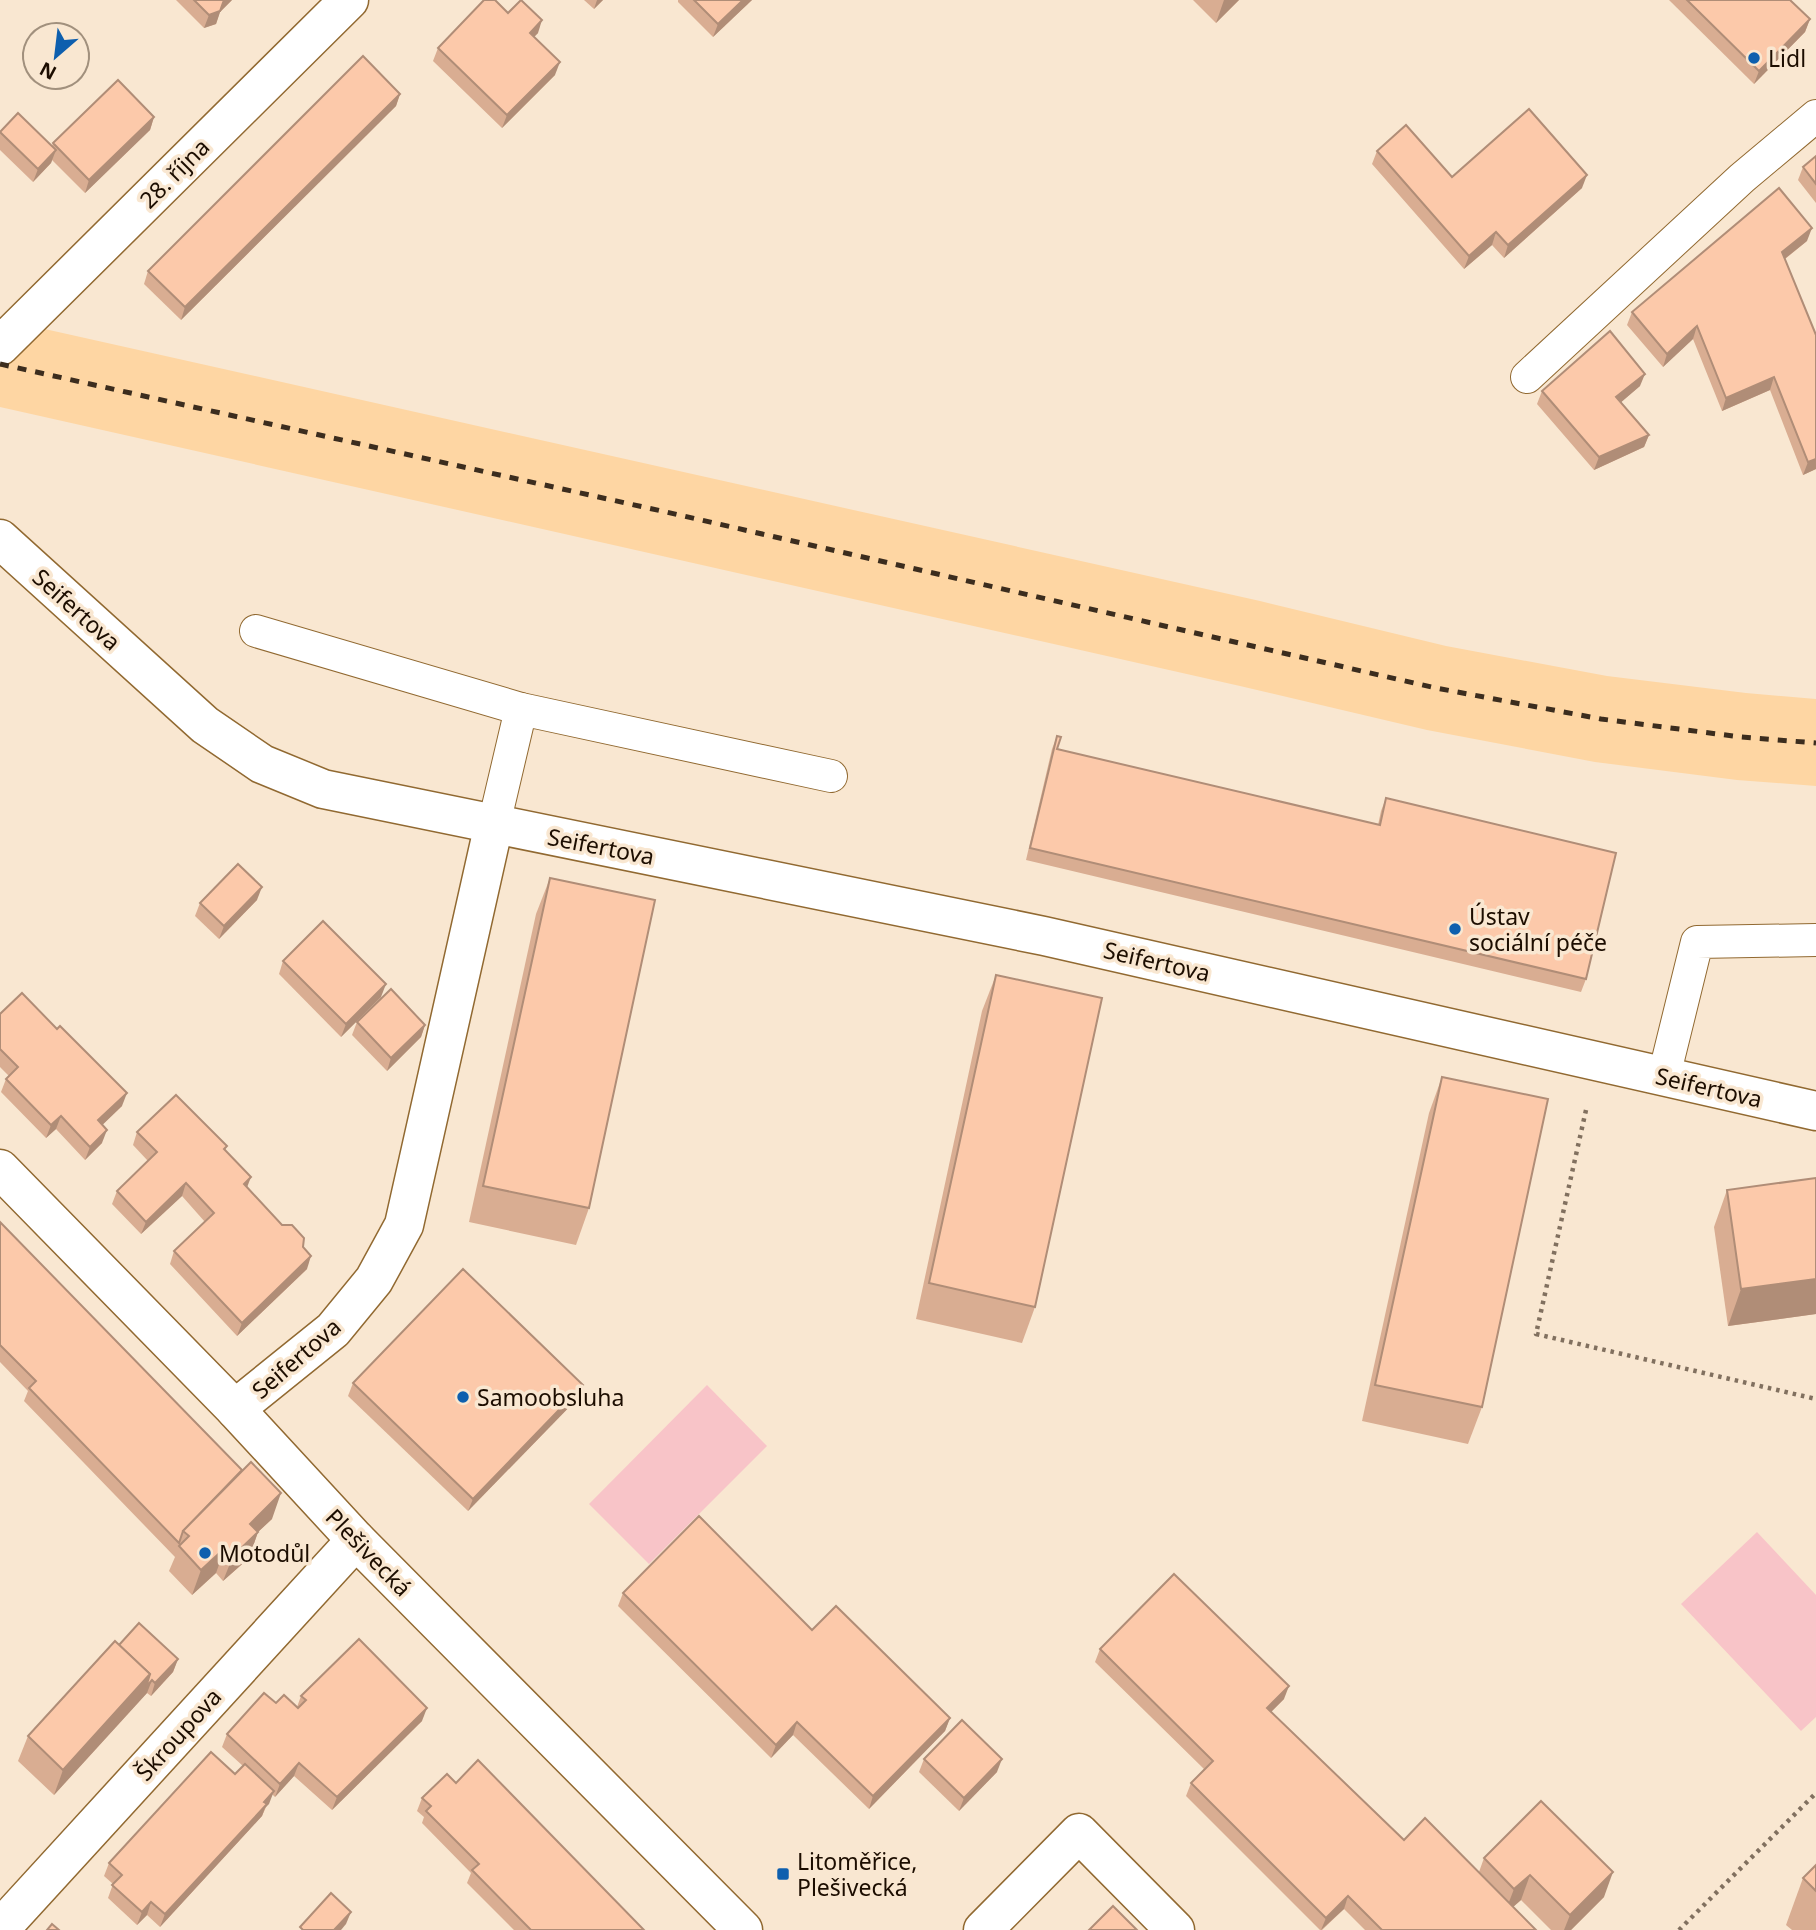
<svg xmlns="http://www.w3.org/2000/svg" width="1816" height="1930" font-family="'Noto Sans',sans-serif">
	<rect width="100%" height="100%" fill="#f9e7d1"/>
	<!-- built -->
	<path fill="#fed6a3" d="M0,319L1260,601L1446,646L1607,676L1746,693L1816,699V786L1737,780L1595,762L1427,730L1240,686L0,407Z"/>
	<!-- green -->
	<g fill="#f8c4c8">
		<path d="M707,1385L767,1446L649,1564L589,1504Z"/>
		<path d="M1757,1532L1816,1595V1717L1801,1731L1681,1604Z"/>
	</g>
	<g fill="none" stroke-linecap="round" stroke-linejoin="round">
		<defs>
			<g id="service">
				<path d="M1527,377L1742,178L1816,116"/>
				<path d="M256,631L521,709"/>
				<path d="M494,824L521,709L831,776"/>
				<path d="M1664,1076L1697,942L1816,940"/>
			</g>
			<g id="minor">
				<path d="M0,346L349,0"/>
				<path d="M0,539L205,725L262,764L323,789L1044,936L1816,1111"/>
				<path d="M235,1409L333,1330L374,1280L404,1225L494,824"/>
				<path d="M0,1929L356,1540"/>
				<path d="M983,1930L1079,1833L1175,1930"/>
			</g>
			<path id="tertiary" d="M0,1169L235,1409L356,1540L743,1930"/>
		</defs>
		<!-- service casing -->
		<use href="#service" stroke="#916931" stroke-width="34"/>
		<!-- minor casing -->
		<use href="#minor" stroke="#916931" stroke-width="41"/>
		<!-- tertiary casing -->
		<use href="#tertiary" stroke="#916931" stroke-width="41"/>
		<!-- path -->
		<g stroke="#81705f" stroke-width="4.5" stroke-dasharray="3.5 5" stroke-linecap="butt">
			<path d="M1586,1110L1536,1334L1816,1399"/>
			<path d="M1679,1930L1816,1793"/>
		</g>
		<!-- service -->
		<use href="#service" stroke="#fff" stroke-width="32"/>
		<!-- minor -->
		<use href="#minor" stroke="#fff" stroke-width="38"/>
		<!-- tertiary -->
		<use href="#tertiary" stroke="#fff" stroke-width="38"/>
		<!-- rail -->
		<path stroke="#3c2d1e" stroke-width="5" stroke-dasharray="9 9" stroke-linecap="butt" d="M0,364L666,512L1436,688L1601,719L1741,737L1816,743"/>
	</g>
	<!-- wall -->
	<g fill="#d9ad92">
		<path d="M176,0H232L220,12L216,24L204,28Z"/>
		<path d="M584,0H603L594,9Z"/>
		<path d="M678,0H752L713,37L678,2Z"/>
		<path d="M1193,0H1239L1216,23Z"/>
		<path d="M1669,0H1790L1810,19L1805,32L1754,84Z"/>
		<path d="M508,13L538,33L534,37L555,75L502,128L433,61L438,48Z"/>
		<path d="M400,94L396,106L181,320L144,284L148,271Z"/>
		<path d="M154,117L150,130L85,193L52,160L51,163L33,182L0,150V132L52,146L53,143Z"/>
		<path d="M1377,151L1452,177L1582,188L1504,258L1492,245L1464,269L1372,164Z"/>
		<path d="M1816,156V203L1798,180L1803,167Z"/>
		<path d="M1807,241L1785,259L1816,469L1803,475L1770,390L1722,411L1693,339L1663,367L1627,325L1632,312Z"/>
		<path d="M1640,386L1621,402L1649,435L1644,447L1594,470L1537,404L1542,391Z"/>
		<path d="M1057,736V749L1378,825L1381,811L1386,798L1586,979L1581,992L1026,860L1052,749Z"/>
		<path d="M550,878L589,1208L576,1245L469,1222L536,914Z"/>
		<path d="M257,900L219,939L195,916L200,903Z"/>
		<path d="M283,961L381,997L341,1037L279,974Z"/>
		<path d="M996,975L1035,1307L1022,1343L916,1319L982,1011Z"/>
		<path d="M0,1014L122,1106L102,1125V1143L85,1160L56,1129L46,1138L1,1092L6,1079L9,1076L0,1067Z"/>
		<path d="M357,1022L425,1025L421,1037L387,1071L352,1035Z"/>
		<path d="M1442,1077L1482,1407L1468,1444L1362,1421L1429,1113Z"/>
		<path d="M137,1132L227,1146L225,1151L247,1188L303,1247L307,1269L237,1336L170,1264L174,1251L205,1222L182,1196L141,1234L112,1204L117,1191L148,1161L133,1145Z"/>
		<path d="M1816,1178V1314L1728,1326L1714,1227L1727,1190Z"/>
		<path d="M0,1222L272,1519L258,1532L249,1558L223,1581L216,1573L192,1595L169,1571L175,1557L24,1401L28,1391L0,1362Z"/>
		<path d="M353,1383L583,1385L578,1398L468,1511L348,1396Z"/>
		<path d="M623,1593L950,1718L945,1731L869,1809L793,1735L771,1758L618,1606Z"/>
		<path d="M119,1645L178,1659L173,1672L151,1696L147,1693L54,1795L18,1761L28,1736Z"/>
		<path d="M1100,1649L1284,1699L1271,1712L1404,1840L1479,1872L1484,1858L1604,1897L1571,1930H1551L1521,1900L1513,1907L1536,1930H1365L1344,1909L1322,1930H1320L1186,1796L1191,1783L1204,1769L1095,1662Z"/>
		<path d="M301,1696L422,1721L332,1810L294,1776L275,1797L272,1794L262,1816L160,1927L147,1915L137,1925L108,1898L113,1884L104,1876L109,1863L235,1774L243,1766L222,1747L227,1734L276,1703L297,1707Z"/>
		<path d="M924,1759L997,1772L959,1811L919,1772Z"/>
		<path d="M456,1783L644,1930H514L467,1883L471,1873L422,1823L424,1817L417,1811L422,1798Z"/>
		<path d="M1816,1865V1930H1792L1786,1925L1803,1878Z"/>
	</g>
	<!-- shaded-wall -->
	<g fill="#b08d77">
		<path d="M224,0H232L220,12L216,24L204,28L209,15Z"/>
		<path d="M597,0H603L594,9Z"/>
		<path d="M743,0H752L713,37L718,24Z"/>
		<path d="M1224,0H1239L1216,23Z"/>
		<path d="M1810,19L1805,32L1754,84L1759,71Z"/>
		<path d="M542,20L538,33L525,46L530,33Z"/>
		<path d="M560,62L555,75L502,128L507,115Z"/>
		<path d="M400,94L396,106L181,320L185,307Z"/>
		<path d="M154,117L150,130L85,193L89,180Z"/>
		<path d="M56,150L51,163L33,182L38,169Z"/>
		<path d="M1587,175L1582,188L1504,258L1508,245Z"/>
		<path d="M1812,228L1807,241L1777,265L1782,252Z"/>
		<path d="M1496,232L1492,245L1464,269L1469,256Z"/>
		<path d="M1697,326L1693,339L1663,367L1667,354Z"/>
		<path d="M1645,374L1640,386L1612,410L1616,397Z"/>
		<path d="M1774,377L1770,390L1722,411L1726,398Z"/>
		<path d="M1649,435L1644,447L1594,470L1599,457Z"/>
		<path d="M1816,459V469L1803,475L1808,462Z"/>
		<path d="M262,887L257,900L219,939L224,926Z"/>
		<path d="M386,984L381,997L341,1037L346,1024Z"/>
		<path d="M425,1025L421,1037L387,1071L391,1058Z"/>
		<path d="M127,1093L122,1106L94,1133L98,1120Z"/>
		<path d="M61,1116L56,1129L46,1138L51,1125Z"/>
		<path d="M107,1130L102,1143L85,1160L90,1147Z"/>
		<path d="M251,1177L246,1190L244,1184Z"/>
		<path d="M186,1183L182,1196L141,1234L146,1222Z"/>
		<path d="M311,1256L307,1269L237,1336L242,1323Z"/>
		<path d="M1816,1279V1314L1728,1326L1741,1289Z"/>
		<path d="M583,1385L578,1398L468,1511L473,1499Z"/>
		<path d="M281,1493L272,1519L258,1532L249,1558L223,1581L233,1556L250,1524Z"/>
		<path d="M225,1548L216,1573L192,1595L201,1570Z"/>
		<path d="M178,1659L173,1672L151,1696L155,1683Z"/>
		<path d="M150,1674L152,1680L147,1693L54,1795L63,1770Z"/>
		<path d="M1289,1686L1284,1699L1263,1720L1267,1708Z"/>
		<path d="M427,1708L422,1721L332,1810L337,1797Z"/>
		<path d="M950,1718L945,1731L869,1809L873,1796Z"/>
		<path d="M797,1722L793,1735L771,1758L776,1745Z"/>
		<path d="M1002,1759L997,1772L959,1811L964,1798Z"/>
		<path d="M299,1763L294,1776L275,1797L280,1784Z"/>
		<path d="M274,1791L269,1804L265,1808L262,1816L160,1927L165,1914Z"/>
		<path d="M1613,1872L1604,1897L1571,1930H1564L1570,1915Z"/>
		<path d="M1530,1875L1521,1900L1504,1915L1514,1889Z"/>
		<path d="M1348,1896L1344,1909L1321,1930L1326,1918Z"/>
		<path d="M151,1902L147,1915L137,1925L142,1912Z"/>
		<path d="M351,1912L346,1924L341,1930H334Z"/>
	</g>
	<!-- building -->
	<g fill="#fcc9aa" stroke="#b08d77" stroke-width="2">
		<path d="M194,0H224L220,11L209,15Z"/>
		<path d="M484,0H495L508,13L521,0L542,20L530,33L560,62L507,115L438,48Z"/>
		<path d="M694,0H743L718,24Z"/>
		<path d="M1687,0H1790L1810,19L1759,71Z"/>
		<path d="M363,56L400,94L185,307L148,271Z"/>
		<path d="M118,80L154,117L89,180L53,143Z"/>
		<path d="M1529,109L1587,175L1508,245L1496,232L1469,256L1377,151L1406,125L1452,177Z"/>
		<path d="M18,113L56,150L38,169L0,132Z"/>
		<path d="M1816,156V184L1803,167Z"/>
		<path d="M1779,188L1812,228L1782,252L1816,335V459L1808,462L1774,377L1726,398L1697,326L1667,354L1632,312Z"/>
		<path d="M1610,331L1645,374L1616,397L1649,435L1599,457L1542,391Z"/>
		<path d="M1057,736L1061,737L1057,749L1380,825L1386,798L1616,853L1586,979L1030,848Z"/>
		<path d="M238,864L262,887L224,926L200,903Z"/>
		<path d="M550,878L655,900L589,1208L483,1186Z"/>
		<path d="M323,921L386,984L346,1024L283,961Z"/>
		<path d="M996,975L1102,998L1035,1307L929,1283Z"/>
		<path d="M391,989L425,1025L391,1058L357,1022Z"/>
		<path d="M22,993L57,1029L60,1026L127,1093L98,1120L107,1130L90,1147L61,1116L51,1125L6,1079L18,1067L0,1049V1014Z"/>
		<path d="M1442,1077L1548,1099L1482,1407L1375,1385Z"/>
		<path d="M176,1095L227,1146L224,1149L251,1177L244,1184L282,1225H292L304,1238L303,1247L311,1256L242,1323L174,1251L214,1213L186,1183L146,1222L117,1191L157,1152L137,1132Z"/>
		<path d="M1816,1178V1279L1741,1289L1727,1190Z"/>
		<path d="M0,1222L242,1470L183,1531L179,1543L29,1388L36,1381L0,1345Z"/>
		<path d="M463,1269L583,1385L473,1499L353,1383Z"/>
		<path d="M251,1462L281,1493L250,1524L258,1532L233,1556L225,1548L201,1570L179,1546L189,1536L183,1531Z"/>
		<path d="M699,1516L812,1630L836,1606L950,1718L873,1796L797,1722L776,1745L623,1593Z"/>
		<path d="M1174,1574L1289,1686L1267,1708L1404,1840L1425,1818L1536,1930H1382L1348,1896L1326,1918L1191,1783L1213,1761L1100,1649Z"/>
		<path d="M139,1623L178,1659L155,1683L152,1680L146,1687L150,1674L119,1645Z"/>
		<path d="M359,1639L427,1708L337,1797L299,1763L280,1784L227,1734L264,1693L276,1703L284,1695L298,1708L306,1700L301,1696Z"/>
		<path d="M115,1641L150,1674L63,1770L28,1736Z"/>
		<path d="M962,1720L1002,1759L964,1798L924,1759Z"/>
		<path d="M211,1752L235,1774L245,1764L274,1791L264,1802L267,1804L165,1914L151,1902L142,1912L112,1885L122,1875L109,1863Z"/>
		<path d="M478,1760L644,1930H531L472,1870L479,1864L426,1811L431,1806L422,1798L447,1774L456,1783Z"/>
		<path d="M1541,1801L1613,1872L1570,1915L1530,1875L1514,1889L1484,1858Z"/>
		<path d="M1816,1865V1891L1803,1878Z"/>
		<path d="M331,1893L351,1912L334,1930H303L300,1927Z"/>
		<path d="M1113,1906L1137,1930H1089Z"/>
		<path d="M52,1924L59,1930H47Z"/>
	</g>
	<!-- markers -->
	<g fill="#0e5fae" stroke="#f9e7d1" stroke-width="2.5">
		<circle cx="1754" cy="58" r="7"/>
		<circle cx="1455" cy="929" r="7"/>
		<circle cx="463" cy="1397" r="7"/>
		<circle cx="205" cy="1553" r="7"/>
		<rect x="776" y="1867" width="14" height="14" rx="3.5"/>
	</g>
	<g text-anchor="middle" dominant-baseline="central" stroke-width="7" stroke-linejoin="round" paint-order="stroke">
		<!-- poi labels -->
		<g font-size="23" fill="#1c0d00" stroke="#f9e7d1" text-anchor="start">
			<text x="1768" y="58">Lidl</text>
			<text x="1469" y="916">Ústav<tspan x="1469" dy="26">sociální péče</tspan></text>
			<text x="477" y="1397">Samoobsluha</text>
			<text x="219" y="1553">Motodůl</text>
			<text x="797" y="1861">Litoměřice,<tspan x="797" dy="26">Plešivecká</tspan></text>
		</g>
		<!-- street labels -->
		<g font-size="23" fill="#1c0d00" stroke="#f9e7d1">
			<text transform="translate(174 173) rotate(-45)">28. října</text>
			<text transform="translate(77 609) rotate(42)">Seifertova</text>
			<text transform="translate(601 846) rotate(11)">Seifertova</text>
			<text transform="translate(1157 961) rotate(13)">Seifertova</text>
			<text transform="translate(1709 1087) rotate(13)">Seifertova</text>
			<text transform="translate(296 1358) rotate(-41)">Seifertova</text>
			<text transform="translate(369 1552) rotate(46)">Plešivecká</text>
			<text transform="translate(178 1734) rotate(-48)">Škroupova</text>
		</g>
	</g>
	<!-- north arrow -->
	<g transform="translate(56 56) rotate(208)"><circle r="33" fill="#f9e7d1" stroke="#a1907d" stroke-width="2"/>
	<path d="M0-5L12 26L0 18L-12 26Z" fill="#0e5fae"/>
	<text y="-10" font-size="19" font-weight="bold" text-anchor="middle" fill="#1c0d00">N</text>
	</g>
</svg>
